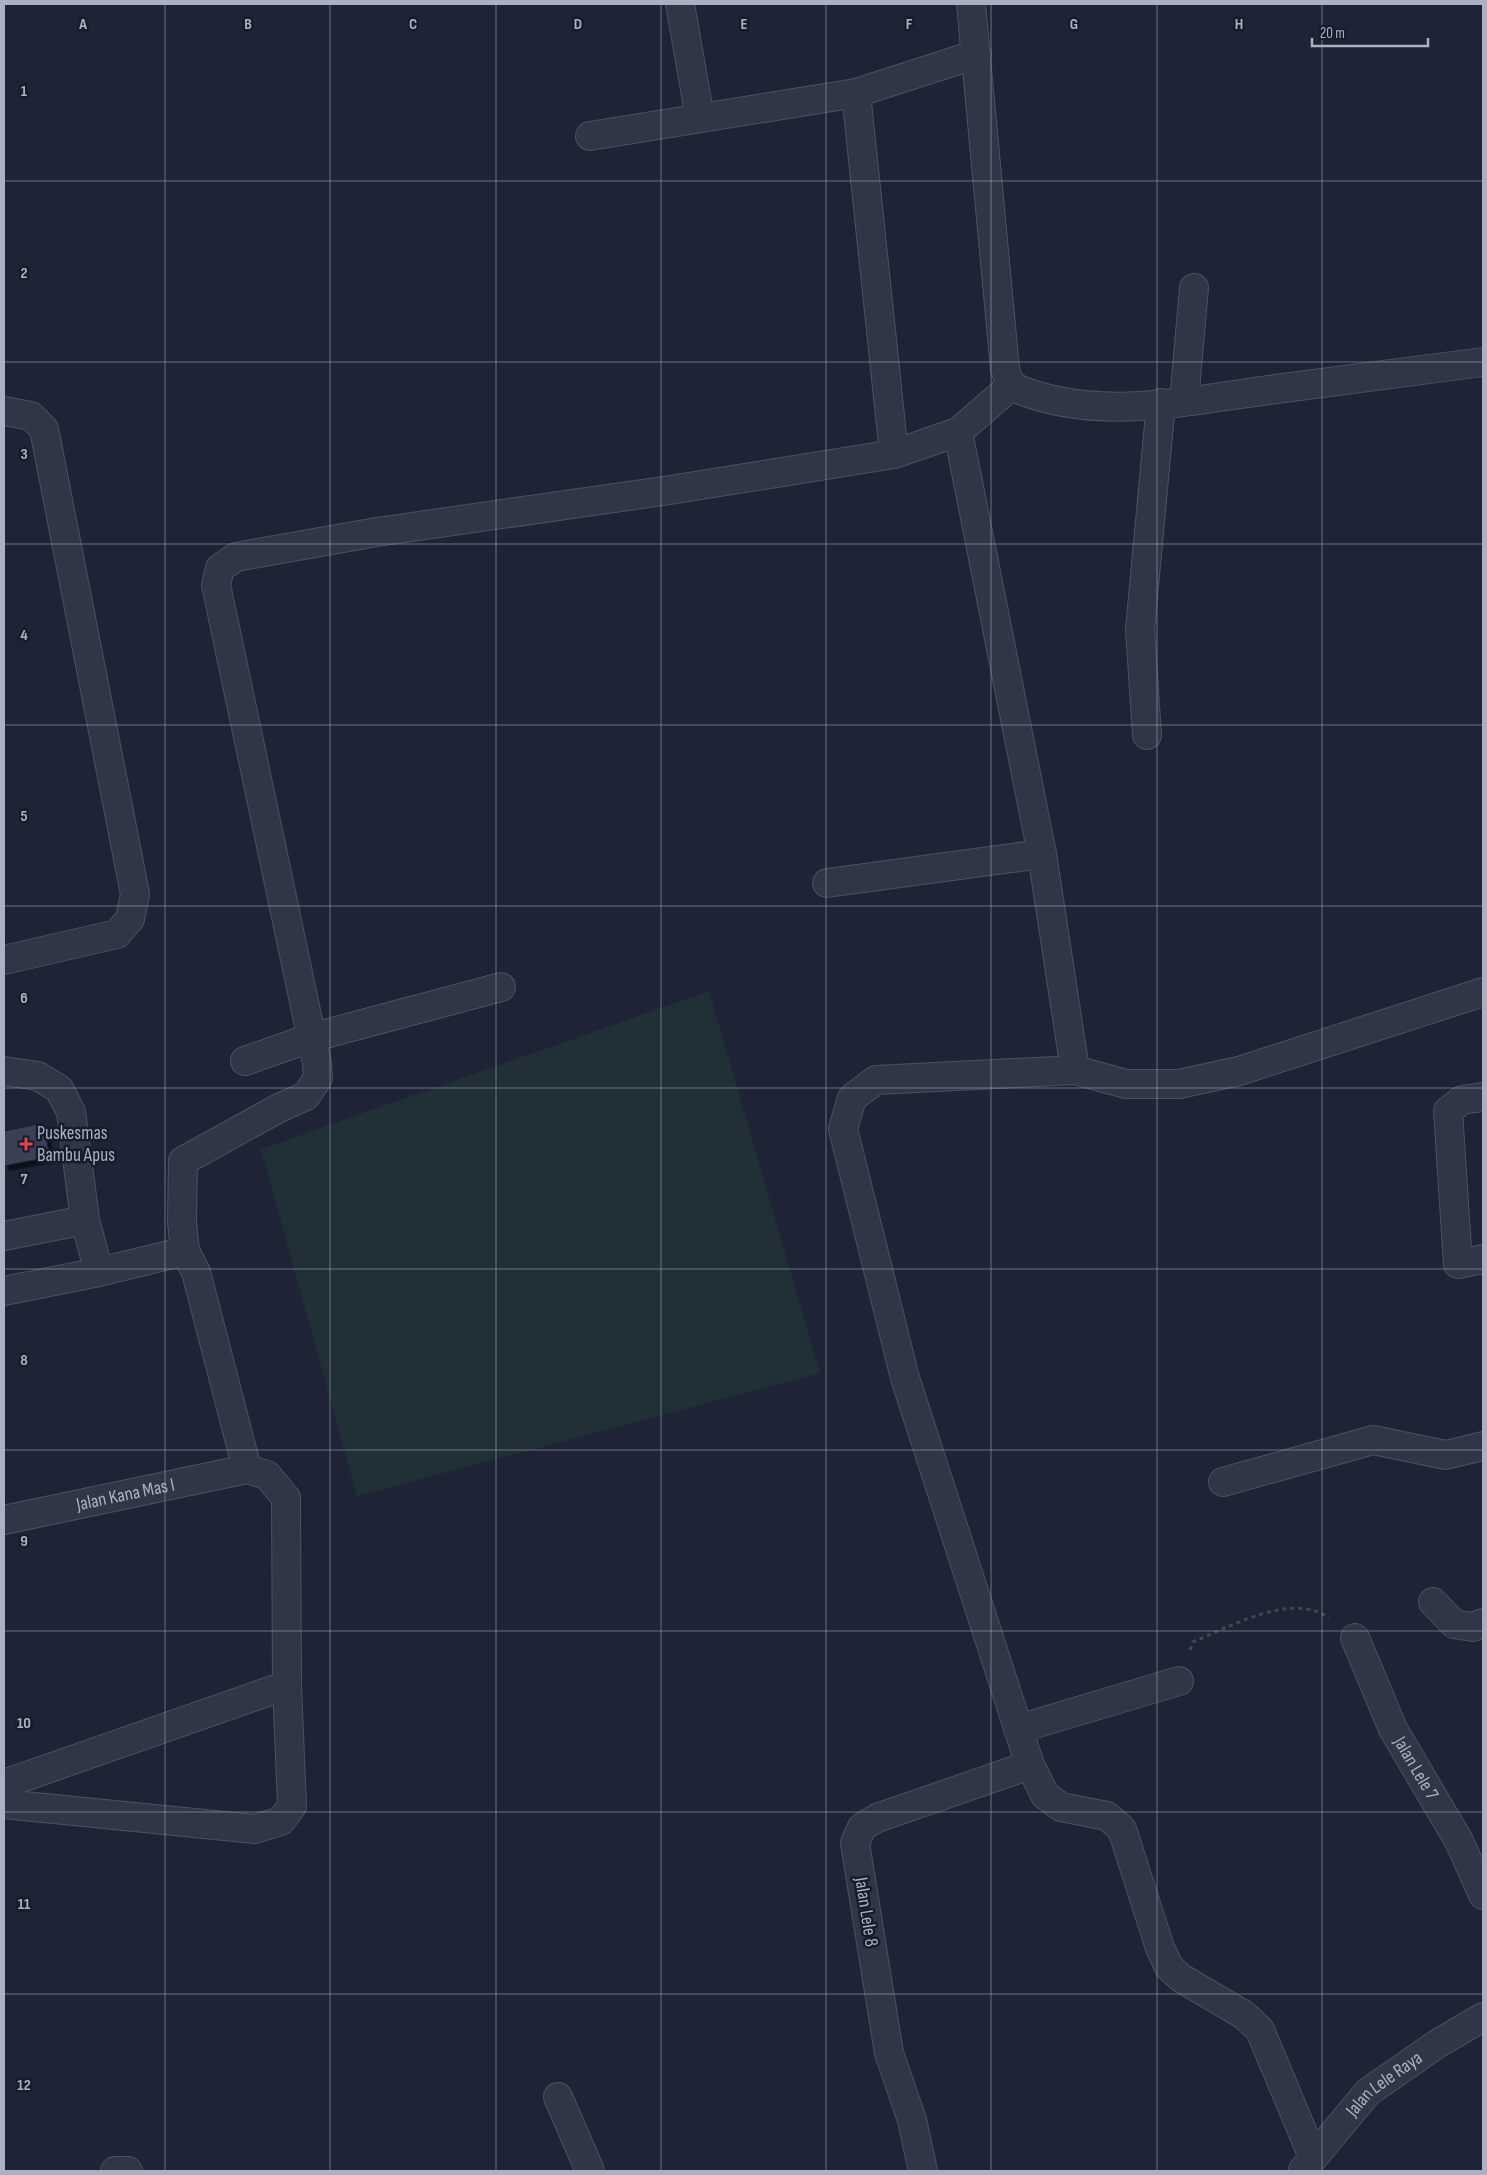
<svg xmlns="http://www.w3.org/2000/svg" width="1487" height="2175" font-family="'Sofia Sans Condensed',sans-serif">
	<defs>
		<filter id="shadow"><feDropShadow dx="4.5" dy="4.5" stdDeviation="1" flood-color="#0009"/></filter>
	</defs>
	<rect width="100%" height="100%" fill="#1e2435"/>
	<!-- green -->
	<path fill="#203036" d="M709,991L820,1373L357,1496L261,1149Z"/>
	<!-- building -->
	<path fill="#3a4156" stroke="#191e2c" filter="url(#shadow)" d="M43,1123L50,1157L4,1166V1131Z"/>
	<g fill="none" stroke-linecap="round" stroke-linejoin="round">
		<defs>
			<g id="minor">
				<path d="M680,4L700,118"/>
				<path d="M971,4L1005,369L1011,386C1094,424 1190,400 1276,389C1345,380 1414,371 1483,362"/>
				<path d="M856,93L894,454"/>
				<path d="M590,136L856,93L977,54"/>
				<path d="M1184,401L1194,288"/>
				<path d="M4,411L31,416L44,429L135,894L130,919L117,934L4,960"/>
				<path d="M958,432L1042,854"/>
				<path d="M1147,735L1140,629L1161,403"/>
				<path d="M827,883L1042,854L1075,1070"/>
				<path d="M245,1061L310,1038L501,987"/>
				<path d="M4,1071L38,1076L59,1089L71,1112L85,1220L99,1272"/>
				<path d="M1483,1097L1462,1100L1448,1111L1458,1264L1483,1259"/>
				<path d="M4,1236L85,1220"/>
				<path d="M4,1291L99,1272L185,1251"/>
				<path d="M247,1469L196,1272L185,1251L182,1222L183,1161L279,1108L306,1096L318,1078L317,1063L216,585L220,568L236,557L377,532L670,490L894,454L958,432L1011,386"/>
				<path d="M1223,1482L1373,1440L1446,1455L1483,1446"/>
				<path id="s1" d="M4,1520L247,1469L267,1475L286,1498L287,1685L292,1806L281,1821L255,1829L4,1804"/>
				<path d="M1433,1602L1454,1624L1473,1627L1483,1623"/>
				<path id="s2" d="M1355,1638L1393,1729L1459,1841L1483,1895"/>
				<path d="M1018,1729L1179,1681"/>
				<path d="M4,1784L287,1685"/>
				<path d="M558,2097L590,2171"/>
				<path d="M1313,2157L1260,2030L1244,2015L1181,1978L1169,1967L1160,1948L1122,1829L1107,1816L1061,1807L1045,1795L1030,1765L905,1378L843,1129L852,1098L876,1080L1075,1070L1126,1084H1179L1239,1071L1483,992"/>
				<path id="s3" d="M1303,2170L1368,2092L1437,2044L1483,2017"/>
				<path d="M115,2171H128"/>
				<path d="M923,2171L912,2120L889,2053L855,1843L862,1827L877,1818L1030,1765"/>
			</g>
		</defs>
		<!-- minor casing -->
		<use href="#minor" stroke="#4c5161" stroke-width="30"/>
		<!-- path -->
		<path stroke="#3a4c51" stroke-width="3" stroke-dasharray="4 4" stroke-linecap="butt" d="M1190,1650L1193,1642C1229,1627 1293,1591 1329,1618"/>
		<!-- minor -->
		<use href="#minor" stroke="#313646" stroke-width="28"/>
	</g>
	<!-- grid -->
	<path fill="none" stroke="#abb0c3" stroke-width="1" stroke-opacity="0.55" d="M165,4V2171M330,4V2171M496,4V2171M661,4V2171M826,4V2171M991,4V2171M1157,4V2171M1322,4V2171M4,181H1483M4,362H1483M4,544H1483M4,725H1483M4,906H1483M4,1088H1483M4,1269H1483M4,1450H1483M4,1631H1483M4,1812H1483M4,1994H1483"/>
	<!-- markers -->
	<path fill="#e0444e" stroke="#171c2a" stroke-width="2" d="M23.5 1136.5h5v5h5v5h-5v5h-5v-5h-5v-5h5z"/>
	<g text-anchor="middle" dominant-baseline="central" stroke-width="5" stroke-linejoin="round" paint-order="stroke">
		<!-- poi labels -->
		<g font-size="19" fill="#abb0c3" stroke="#171c2a" text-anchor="start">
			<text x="37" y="1133">Puskesmas<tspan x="37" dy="22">Bambu Apus</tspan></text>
		</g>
		<!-- street labels -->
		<g font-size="19" fill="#abb0c3" stroke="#171c2a">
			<text stroke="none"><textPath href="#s1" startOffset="124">Jalan Kana Mas I</textPath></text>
			<text stroke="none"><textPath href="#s2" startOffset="144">Jalan Lele 7</textPath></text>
			<text transform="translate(866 1912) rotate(81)">Jalan Lele 8</text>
			<text stroke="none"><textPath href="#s3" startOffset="119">Jalan Lele Raya</textPath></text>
		</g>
	</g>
	<g font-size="16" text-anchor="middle" font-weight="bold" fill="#abb0c3" stroke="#171c2a" stroke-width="5" stroke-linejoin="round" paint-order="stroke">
		<text x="83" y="29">A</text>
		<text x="248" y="29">B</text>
		<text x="413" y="29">C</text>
		<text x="578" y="29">D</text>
		<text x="744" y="29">E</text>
		<text x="909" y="29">F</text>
		<text x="1074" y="29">G</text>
		<text x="1239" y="29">H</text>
		<text x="24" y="96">1</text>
		<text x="24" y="278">2</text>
		<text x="24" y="459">3</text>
		<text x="24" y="640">4</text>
		<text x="24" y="821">5</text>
		<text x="24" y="1003">6</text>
		<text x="24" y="1184">7</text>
		<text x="24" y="1365">8</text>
		<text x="24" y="1546">9</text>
		<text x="24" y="1728">10</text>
		<text x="24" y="1909">11</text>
		<text x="24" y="2090">12</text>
	</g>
	<!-- border -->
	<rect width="1487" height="2175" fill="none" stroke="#abb0c3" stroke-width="10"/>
	<!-- scale -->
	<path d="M1312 38v8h116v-8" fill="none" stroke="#abb0c3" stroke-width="2.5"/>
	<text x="1320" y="38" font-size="15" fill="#abb0c3" stroke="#171c2a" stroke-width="4" paint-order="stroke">20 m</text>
</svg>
